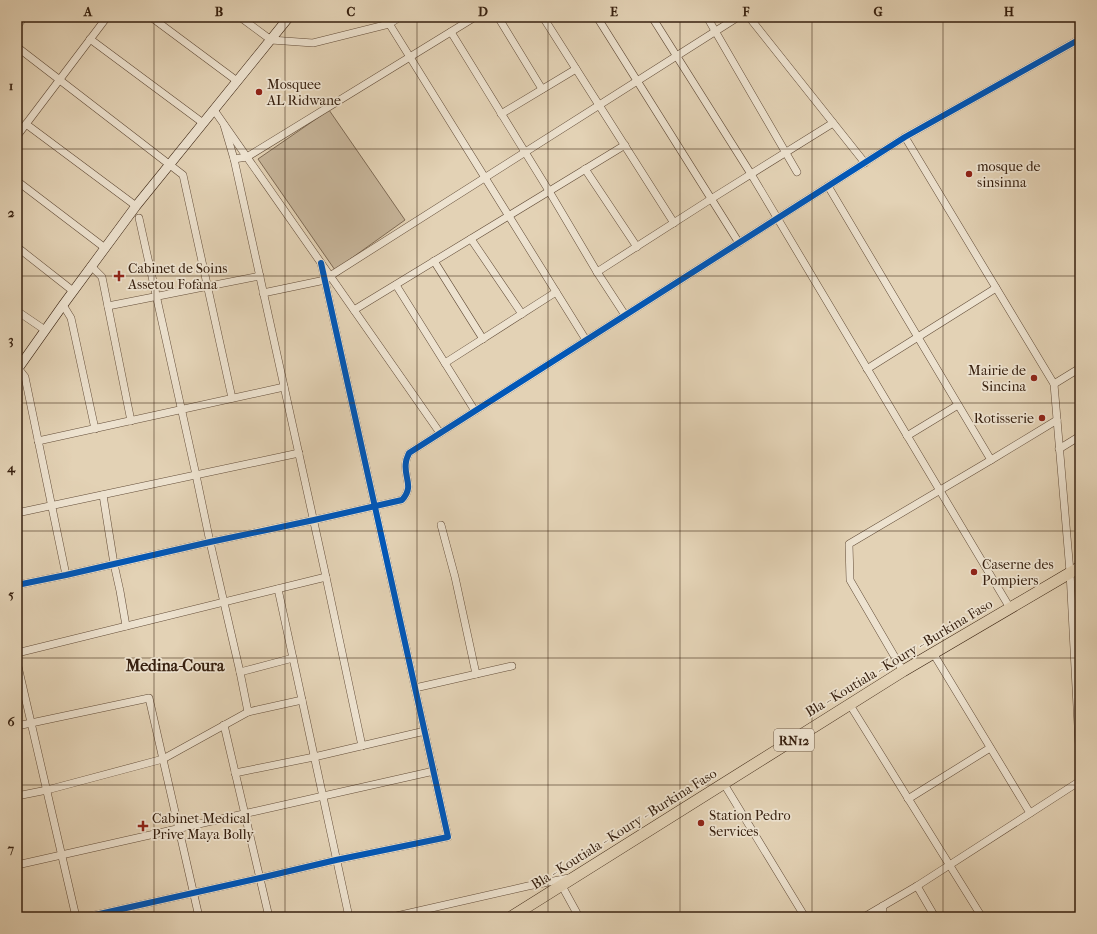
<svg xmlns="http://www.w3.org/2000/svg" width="1097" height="934" font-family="'IM FELL French Canon',serif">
	<rect width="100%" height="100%" fill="#e3d2b5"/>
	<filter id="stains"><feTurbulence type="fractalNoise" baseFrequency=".005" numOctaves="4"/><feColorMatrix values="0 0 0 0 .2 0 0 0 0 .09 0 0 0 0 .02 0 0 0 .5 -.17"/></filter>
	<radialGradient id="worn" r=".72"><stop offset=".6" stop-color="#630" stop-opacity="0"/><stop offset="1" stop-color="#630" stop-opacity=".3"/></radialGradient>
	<!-- green -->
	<path fill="#c6b499" stroke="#7e6a54" d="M329,110L405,220L335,270L258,159Z"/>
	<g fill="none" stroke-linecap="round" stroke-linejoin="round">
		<defs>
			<g id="street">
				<path d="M151,17L237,81"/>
				<path d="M240,17L271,40L313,43L389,24L400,17"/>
				<path d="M385,17L586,340"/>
				<path d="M498,17L542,89"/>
				<path d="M543,17L674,223"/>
				<path d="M597,17L739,243"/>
				<path d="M652,17L751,174L1010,608"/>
				<path d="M707,17L797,172"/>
				<path d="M749,17L865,163"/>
				<path d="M17,26L24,17"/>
				<path d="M451,32L549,191L597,272L625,315"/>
				<path d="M90,39L203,123"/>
				<path d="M17,47L183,175L232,398"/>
				<path d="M214,110L440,433"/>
				<path d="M501,114L576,69"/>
				<path d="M26,124L136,206"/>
				<path d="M224,125L234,159L326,577L362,746"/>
				<path d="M17,136L107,17"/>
				<path d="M905,137L1054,384L1070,572L1080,764"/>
				<path d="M234,159L247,157L475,17"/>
				<path d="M585,169L637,247"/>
				<path d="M17,181L105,248"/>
				<path d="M828,186L991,460"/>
				<path d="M139,218L196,475L210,542L240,672L248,712L302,700"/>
				<path d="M471,239L522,314"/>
				<path d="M17,247L73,291"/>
				<path d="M434,261L483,339"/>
				<path d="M91,266L102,277L131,421"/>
				<path d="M597,272L711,199L833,123"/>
				<path d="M396,285L475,411"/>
				<path d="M263,293L325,280L330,276L738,17"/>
				<path d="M63,305L71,318L95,429"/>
				<path d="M108,306L260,276"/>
				<path d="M354,310L625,145"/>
				<path d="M17,311L45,330"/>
				<path d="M445,363L556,292"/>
				<path d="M18,368L25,377L66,575"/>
				<path d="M867,369L996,288"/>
				<path d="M1054,384L1080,368"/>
				<path d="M907,436L958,405"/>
				<path d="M38,441L284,387"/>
				<path d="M1059,449L1080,436"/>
				<path d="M103,495L114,564L120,591L126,626"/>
				<path d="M17,513L299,453"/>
				<path d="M441,525L455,577L476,674"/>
				<path d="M17,585L66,575L210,542L314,520L402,500C415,486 403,477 406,462C406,459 408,456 409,453L905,137L1080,39"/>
				<path d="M278,589L349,917"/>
				<path d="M17,653L326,577"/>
				<path d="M933,653L1030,813"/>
				<path d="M17,662L76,917"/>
				<path d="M903,671L850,580L849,544L991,460L1057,420"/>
				<path d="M240,672L293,658"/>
				<path d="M415,688L512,666"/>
				<path d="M850,705L980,914"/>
				<path d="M224,725L269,917"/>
				<path d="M17,726L149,698L199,917"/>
				<path d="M235,773L314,757L425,731"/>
				<path d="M724,784L805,917"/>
				<path d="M17,796L47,790L163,759L248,712"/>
				<path d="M908,799L990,748"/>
				<path d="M17,865L434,771"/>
				<path d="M562,886L579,917"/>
				<path d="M917,886L935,917"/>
				<path d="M86,917L260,878L336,860L448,837L321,263"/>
				<path d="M392,917L528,886L569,878"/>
				<path d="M864,917L917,886L1080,781"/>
				<path d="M882,917L883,906"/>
			</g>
			<path id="secondary" d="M17,370L63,305L136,206L289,17"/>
			<path id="primary" d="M511,917L903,671L1080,567"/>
		</defs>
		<!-- street casing -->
		<use href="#street" stroke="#624c38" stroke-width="8"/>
		<!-- secondary casing -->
		<use href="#secondary" stroke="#37200f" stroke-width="10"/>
		<!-- primary casing -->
		<use href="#primary" stroke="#37200f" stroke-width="12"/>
		<!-- street -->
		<use href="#street" stroke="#ede2cf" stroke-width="7"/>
		<!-- secondary -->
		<use href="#secondary" stroke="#ede2cf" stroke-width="9"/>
		<!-- primary -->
		<use href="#primary" stroke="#e3d2b5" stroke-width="11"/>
		<defs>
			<g id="cycleway">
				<path d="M17,585L66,575L210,542L314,520L402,500C415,486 403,477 406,462C406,459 408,456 409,453L905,137L1080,39"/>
				<path d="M86,917L260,878L336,860L448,837L321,263"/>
			</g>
		</defs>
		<!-- cycleway casing -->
		<use href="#cycleway" stroke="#ede2cf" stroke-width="8"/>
		<!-- cycleway -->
		<use href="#cycleway" stroke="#0057b8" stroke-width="6"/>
	</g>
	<!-- grid -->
	<path fill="none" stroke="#37200f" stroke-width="1" stroke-opacity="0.55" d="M154,17V917M285,17V917M417,17V917M548,17V917M680,17V917M812,17V917M943,17V917M17,149H1080M17,276H1080M17,403H1080M17,531H1080M17,658H1080M17,785H1080"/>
	<!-- markers -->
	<g fill="#8f2418" stroke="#ede2cf" stroke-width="1.5">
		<circle cx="259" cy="92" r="4"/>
		<circle cx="969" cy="174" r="4"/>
		<path d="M117 270h4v4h4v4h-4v4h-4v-4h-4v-4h4z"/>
		<circle cx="1034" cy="378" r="4"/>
		<circle cx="1042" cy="418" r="4"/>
		<circle cx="974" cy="572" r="4"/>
		<circle cx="701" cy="823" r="4"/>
		<path d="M141 820h4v4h4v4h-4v4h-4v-4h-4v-4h4z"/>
	</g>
	<g text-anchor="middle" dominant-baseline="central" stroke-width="3.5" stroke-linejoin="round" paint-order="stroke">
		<!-- shield labels -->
		<rect fill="#ede2cf" stroke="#6e5a49" stroke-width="1" x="774" y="729" width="40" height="22" rx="3"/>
		<g font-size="13" font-weight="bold" fill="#37200f">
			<text x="794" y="740">RN12</text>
		</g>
		<!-- poi labels -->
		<g font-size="14" fill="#37200f" stroke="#ede2cf" text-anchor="start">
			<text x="267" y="84">Mosquee<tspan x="267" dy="16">AL Ridwane</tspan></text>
			<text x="977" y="166">mosque de<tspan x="977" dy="16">sinsinna</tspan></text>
			<text x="128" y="268">Cabinet de Soins<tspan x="128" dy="16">Assetou Fofana</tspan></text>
			<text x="1026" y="370" text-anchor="end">Mairie de<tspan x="1026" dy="16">Sincina</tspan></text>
			<text x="1034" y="418" text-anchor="end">Rotisserie</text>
			<text x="982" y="564">Caserne des<tspan x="982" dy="16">Pompiers</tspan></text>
			<text x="709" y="815">Station Pedro<tspan x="709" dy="16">Services</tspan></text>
			<text x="152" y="818">Cabinet Medical<tspan x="152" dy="16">Prive Maya Bolly</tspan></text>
		</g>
		<!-- street labels -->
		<g font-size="14" fill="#37200f" stroke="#ede2cf">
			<text transform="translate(899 658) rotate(-31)">Bla - Koutiala - Koury - Burkina Faso</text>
			<text transform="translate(624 829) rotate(-32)">Bla - Koutiala - Koury - Burkina Faso</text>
		</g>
		<!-- quarter labels -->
		<g font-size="16" font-weight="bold" fill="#37200f" stroke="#ede2cf">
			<text x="175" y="665">Medina-Coura</text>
		</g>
	</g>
	<!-- margin -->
	<rect width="1097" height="934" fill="none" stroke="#e3d2b5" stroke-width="44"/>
	<rect x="22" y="22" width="1053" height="890" fill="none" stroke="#37200f" stroke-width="1.5"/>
	<g font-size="13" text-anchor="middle" font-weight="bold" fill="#37200f">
		<text x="88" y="16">A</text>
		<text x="219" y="16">B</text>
		<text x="351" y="16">C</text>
		<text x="483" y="16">D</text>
		<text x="614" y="16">E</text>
		<text x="746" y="16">F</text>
		<text x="878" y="16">G</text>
		<text x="1009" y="16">H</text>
		<text x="11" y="90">1</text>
		<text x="11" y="217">2</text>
		<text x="11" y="344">3</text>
		<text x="11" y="472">4</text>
		<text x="11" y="599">5</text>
		<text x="11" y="726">6</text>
		<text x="11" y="853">7</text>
	</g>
	<rect width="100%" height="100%" filter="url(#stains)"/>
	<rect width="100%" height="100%" fill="url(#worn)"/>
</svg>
